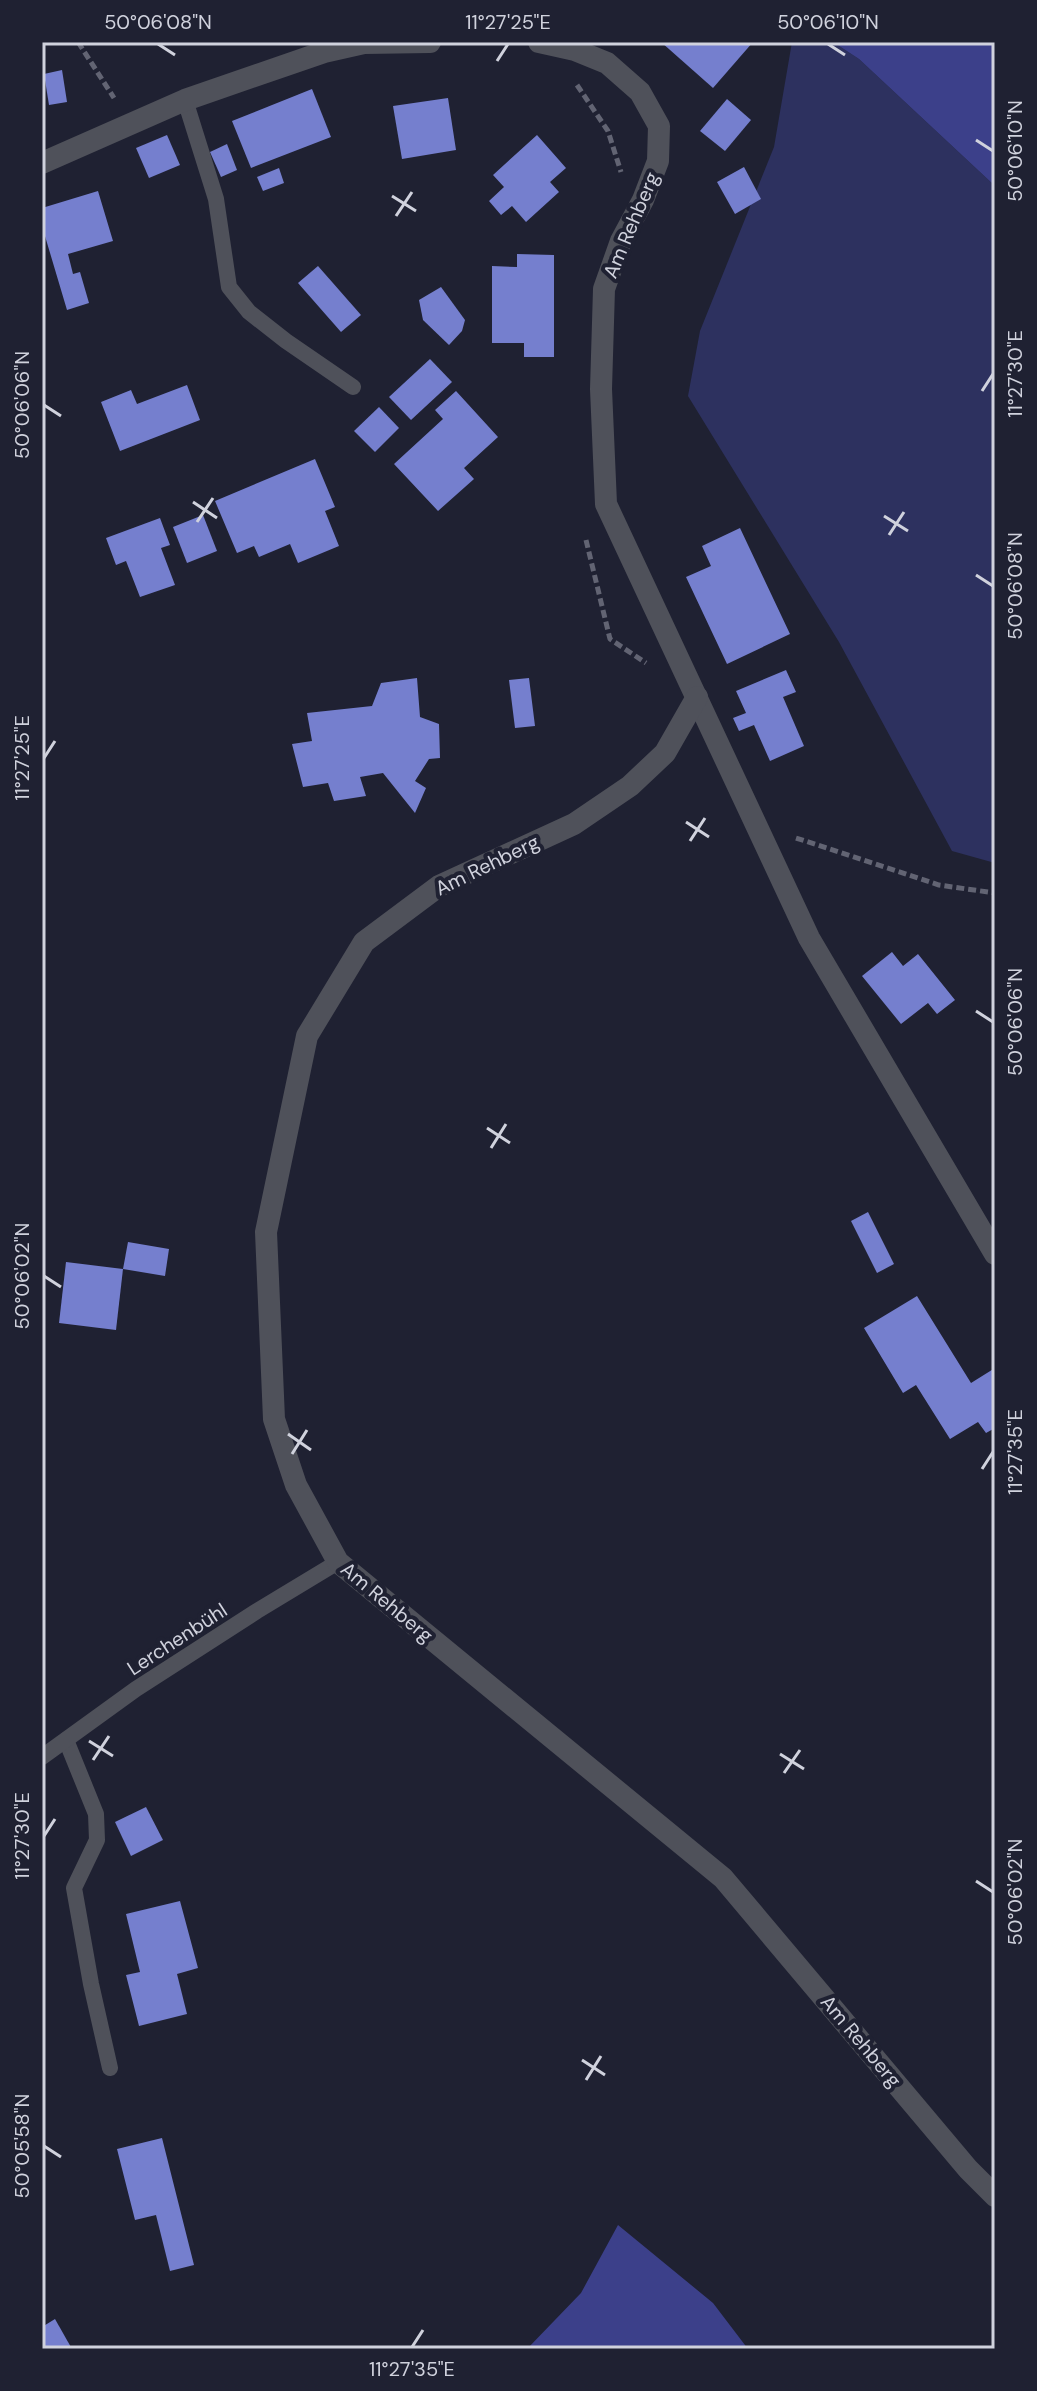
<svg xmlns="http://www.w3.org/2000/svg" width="1037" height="2391" font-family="'DM Sans',sans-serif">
	<rect width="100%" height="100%" fill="#1f2132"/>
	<!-- green -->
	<path fill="#2d315f" d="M792,42H833L859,59L995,186V863L952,851L839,642L688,396L700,331L774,147Z"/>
	<!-- forest -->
	<g fill="#3c408a">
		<path d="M833,42H995V186L859,59Z"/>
		<path d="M618,2225L713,2303L748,2349H527L581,2293Z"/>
	</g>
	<!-- building -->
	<g fill="#757fce">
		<path d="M661,42H753L713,88Z"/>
		<path d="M62,70L67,102L49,105L44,74Z"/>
		<path d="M312,89L331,137L251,168L232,121Z"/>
		<path d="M448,98L456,150L402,159L393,106Z"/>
		<path d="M727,99L751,120L725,151L700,131Z"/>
		<path d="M167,135L180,165L149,178L136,148Z"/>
		<path d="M537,135L566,168L550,182L559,192L526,222L512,206L501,215L489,201L504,187L493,175Z"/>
		<path d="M227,144L237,170L221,177L210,152Z"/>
		<path d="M744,167L761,199L735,214L717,182Z"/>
		<path d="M279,168L284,183L263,191L257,177Z"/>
		<path d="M98,191L113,241L68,254L73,274L80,272L89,303L67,310L42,226V208Z"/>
		<path d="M517,254L554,255V357H524V343H492V266L517,267Z"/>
		<path d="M318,266L361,315L341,332L298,283Z"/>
		<path d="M441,287L465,320L462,331L449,345L423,320L419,300Z"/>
		<path d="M430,359L452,382L411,420L389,397Z"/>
		<path d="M187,385L200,420L120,451L101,402L131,390L137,404Z"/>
		<path d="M456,391L498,437L464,468L474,479L438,511L394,464L443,419L435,410Z"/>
		<path d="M379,407L399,428L375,452L354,431Z"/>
		<path d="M315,459L335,507L325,511L339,546L298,563L290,544L259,557L254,546L237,553L215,501Z"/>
		<path d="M203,515L217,551L187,563L173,527Z"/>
		<path d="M160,518L170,545L161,548L175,585L140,597L126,561L116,565L106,538Z"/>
		<path d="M740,528L790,634L727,664L686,577L711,566L702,546Z"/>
		<path d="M786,670L796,692L783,697L804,746L770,761L754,725L739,731L733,718L746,713L736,691Z"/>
		<path d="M417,678L420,717L439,724L440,758L429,759L415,781L426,788L415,813L383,773L360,777L366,796L334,801L328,783L303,787L292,744L312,741L307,713L372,706L381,683Z"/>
		<path d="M529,678L535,726L515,728L509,680Z"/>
		<path d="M892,952L903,966L918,954L955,1000L937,1014L928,1003L901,1024L862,976Z"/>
		<path d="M868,1212L894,1264L877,1273L851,1221Z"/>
		<path d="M128,1242L169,1249L165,1276L123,1269Z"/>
		<path d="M66,1262L123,1269L116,1330L59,1323Z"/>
		<path d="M917,1296L971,1383L995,1368V1428L986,1433L978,1422L950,1439L916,1385L903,1393L864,1328Z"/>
		<path d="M146,1807L163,1840L131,1856L115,1822Z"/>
		<path d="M180,1901L198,1968L177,1974L187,2014L139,2026L126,1975L140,1972L126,1914Z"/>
		<path d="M162,2138L194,2265L170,2271L156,2215L135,2220L117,2149Z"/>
		<path d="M55,2319L72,2349H42V2327Z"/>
	</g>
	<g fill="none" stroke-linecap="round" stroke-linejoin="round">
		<!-- path -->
		<g stroke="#626473" stroke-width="5" stroke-dasharray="8 4" stroke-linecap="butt">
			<path d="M78,42L114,98"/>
			<path d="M577,85L608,131L621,172"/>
			<path d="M586,540L610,639L646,663"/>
			<path d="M796,838L939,885L995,893"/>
		</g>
		<!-- service -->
		<g stroke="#4f515a" stroke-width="16">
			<path d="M185,100L216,199L229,287L249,312L286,341L353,387"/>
			<path d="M66,1740L96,1814L97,1840L74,1888L91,1984L110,2068"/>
			<path d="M42,1757L136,1689L257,1611L338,1562"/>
		</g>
		<!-- minor -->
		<g stroke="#4f515a" stroke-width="22">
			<path d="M539,42L575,50L607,63L640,92L659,126L658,161L643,200L621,241L604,289L601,389L606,504L809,938L995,1254"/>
			<path d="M42,163L185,100L324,52L364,43L430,42"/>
			<path d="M697,697L665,753L630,786L574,824L439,886L364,942L307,1036L266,1232L274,1419L296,1485L338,1562L723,1878L968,2169L995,2196"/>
		</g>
	</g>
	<!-- ticks -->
	<path fill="none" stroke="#d0d2dd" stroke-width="3" d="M158,44L175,55M828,44L845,55M497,61L508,44M976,140L993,151M392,196L416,211M396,216L412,192M982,391L993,374M44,405L61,416M193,502L217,518M884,516L908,531M197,522L213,498M889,535L904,512M976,575L993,586M44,758L55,741M686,822L709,837M690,841L705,818M976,1011L993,1022M487,1128L510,1143M491,1148L506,1124M44,1276L61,1287M288,1434L311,1450M292,1454L307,1430M982,1469L993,1452M89,1741L113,1756M780,1754L804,1769M93,1760L109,1736M784,1773L800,1750M44,1836L55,1819M976,1881L993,1892M582,2060L605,2075M586,2080L601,2056M44,2146L61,2157M412,2347L423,2330"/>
	<g text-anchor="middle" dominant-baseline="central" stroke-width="8" stroke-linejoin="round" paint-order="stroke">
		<!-- street labels -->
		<g font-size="20" fill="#d0d2dd" stroke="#1f2132">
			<text transform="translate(631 225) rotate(-67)">Am Rehberg</text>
			<text transform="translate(487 865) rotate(-26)">Am Rehberg</text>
			<text transform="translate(387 1602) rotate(40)">Am Rehberg</text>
			<text transform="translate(177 1639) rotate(-33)">Lerchenbühl</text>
			<text transform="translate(861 2041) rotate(50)">Am Rehberg</text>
		</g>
	</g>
	<!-- border -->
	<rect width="1037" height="2391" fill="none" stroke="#1f2132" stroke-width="88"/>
	<rect x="44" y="44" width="949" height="2303" fill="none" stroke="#d0d2dd" stroke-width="3"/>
	<g font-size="20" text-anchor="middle" fill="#d0d2dd">
		<text x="158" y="29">50°06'08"N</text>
		<text x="508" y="29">11°27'25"E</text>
		<text x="828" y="29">50°06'10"N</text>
		<text transform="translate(1015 151) rotate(-90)" y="7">50°06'10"N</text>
		<text transform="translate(1015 374) rotate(-90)" y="7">11°27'30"E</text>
		<text transform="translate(22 405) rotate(-90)" y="7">50°06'06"N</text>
		<text transform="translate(1015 586) rotate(-90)" y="7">50°06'08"N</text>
		<text transform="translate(22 758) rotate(-90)" y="7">11°27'25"E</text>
		<text transform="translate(1015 1022) rotate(-90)" y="7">50°06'06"N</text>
		<text transform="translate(22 1276) rotate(-90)" y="7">50°06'02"N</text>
		<text transform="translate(1015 1452) rotate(-90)" y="7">11°27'35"E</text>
		<text transform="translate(22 1836) rotate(-90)" y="7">11°27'30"E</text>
		<text transform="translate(1015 1892) rotate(-90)" y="7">50°06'02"N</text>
		<text transform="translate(22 2146) rotate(-90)" y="7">50°05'58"N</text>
		<text x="412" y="2376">11°27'35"E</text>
	</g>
</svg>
